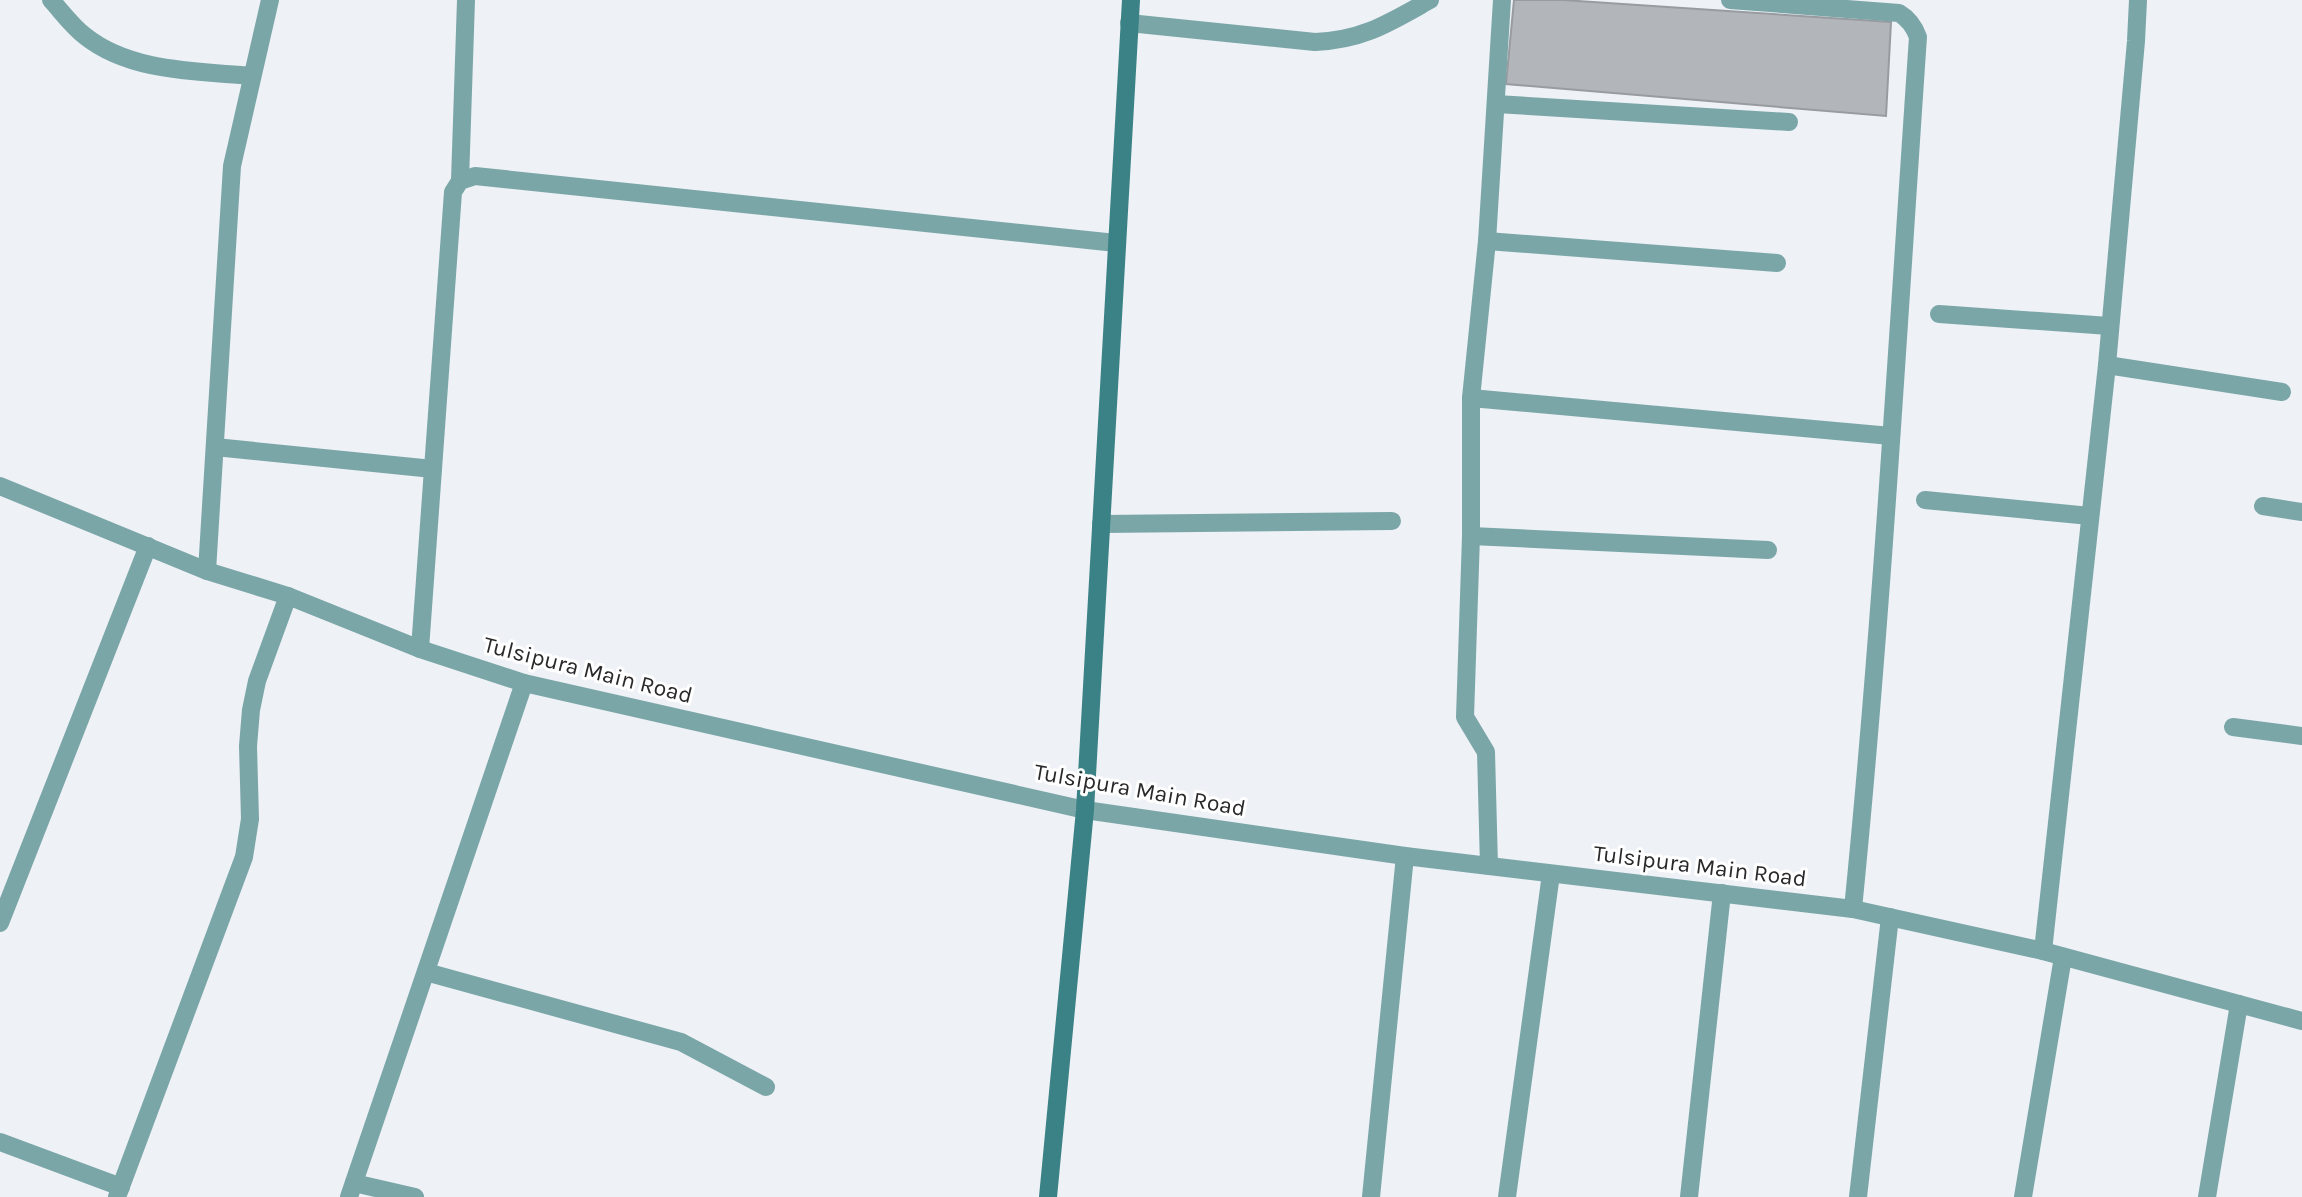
<svg xmlns="http://www.w3.org/2000/svg" width="2302" height="1197" font-family="Karla,sans-serif">
	<rect width="100%" height="100%" fill="#eef1f6"/>
	<!-- building -->
	<path fill="#b2b5b9" stroke="#989b9f" stroke-width="2" d="M1514,0H1563L1891,22L1886,116L1506,84Z"/>
	<g fill="none" stroke-linecap="round" stroke-linejoin="round">
		<!-- service -->
		<g stroke="#7aa6a8" stroke-width="18">
			<path d="M1129,23L1315,42C1363,40 1389,23 1430,0"/>
			<path d="M2263,506L2302,512"/>
			<path d="M1101,524L1392,521"/>
			<path d="M2233,727L2302,736"/>
		</g>
		<!-- minor -->
		<g stroke="#7aa6a8" stroke-width="18">
			<path d="M51,0C62,12 72,26 85,36C130,72 196,71 251,76"/>
			<path d="M1730,0L1899,13C1909,19 1914,26 1918,37C1898,328 1882,619 1853,909"/>
			<path d="M1496,104L1789,122"/>
			<path d="M460,181L466,0"/>
			<path d="M1487,241L1777,263"/>
			<path d="M1939,314L2109,326"/>
			<path d="M2107,365L2282,392"/>
			<path d="M1471,398L1891,436"/>
			<path d="M215,447L433,469"/>
			<path d="M1925,500L2090,516"/>
			<path d="M1471,536L1768,550"/>
			<path d="M207,571L232,166L270,0"/>
			<path d="M420,649L453,192L460,181L475,176L1116,243"/>
			<path d="M1489,866L1486,752L1465,717L1471,536V398L1487,241L1502,0"/>
			<path d="M0,923L148,546"/>
			<path d="M2043,951L2107,365L2136,41L2138,0"/>
			<path d="M426,972L681,1042L766,1087"/>
			<path d="M0,1142L121,1187"/>
			<path d="M354,1183L415,1197"/>
			<path d="M117,1197L244,857L250,819L248,746L251,710L257,681L288,596"/>
			<path d="M349,1197L524,683"/>
			<path d="M1371,1197L1405,856"/>
			<path d="M1507,1197L1551,874"/>
			<path d="M1689,1197L1722,893"/>
			<path d="M1858,1197L1890,917"/>
			<path d="M2023,1197L2063,957"/>
			<path d="M2207,1197L2239,1004"/>
		</g>
		<!-- tertiary -->
		<path stroke="#7aa6a8" stroke-width="18" d="M0,486L207,571L288,596L420,649L524,683L1085,810L1405,856L1853,909L2043,951L2302,1021"/>
		<!-- secondary -->
		<path stroke="#3a8285" stroke-width="18" d="M1048,1197L1085,810L1131,0"/>
	</g>
	<g text-anchor="middle" dominant-baseline="central" stroke-width="6" stroke-linejoin="round" paint-order="stroke">
		<!-- street labels -->
		<g font-size="23" fill="#29292b" stroke="#fff">
			<text transform="translate(588 670) rotate(14)">Tulsipura Main Road</text>
			<text transform="translate(1140 790) rotate(10)">Tulsipura Main Road</text>
			<text transform="translate(1700 866) rotate(7)">Tulsipura Main Road</text>
		</g>
	</g>
</svg>
